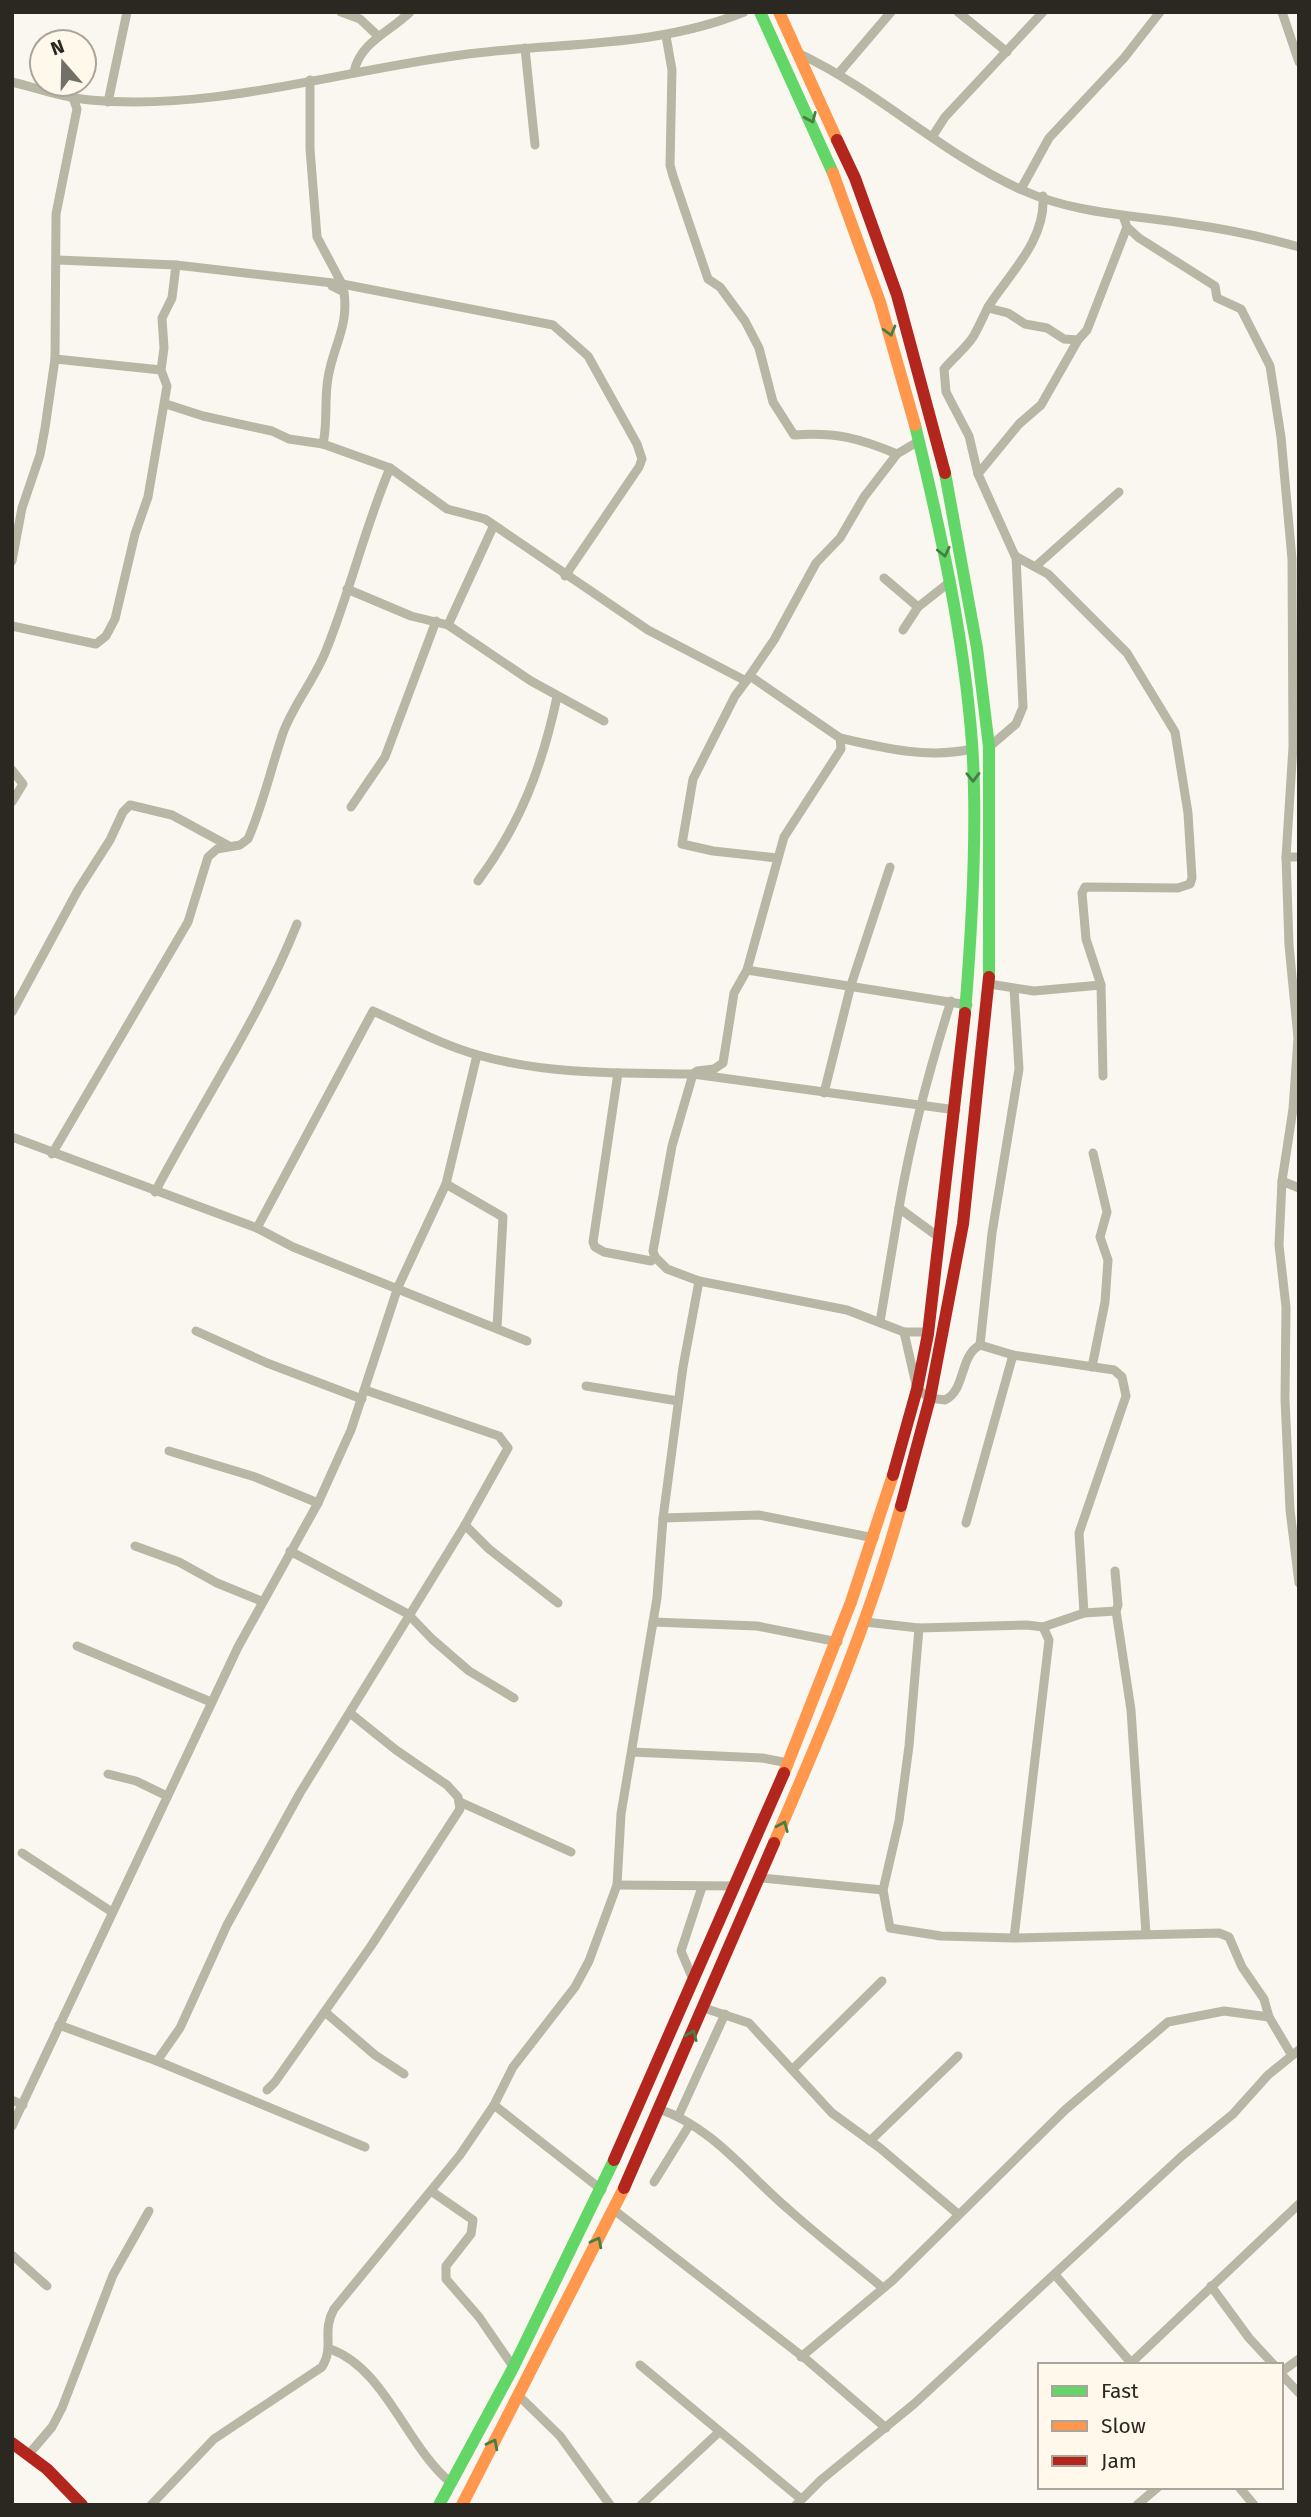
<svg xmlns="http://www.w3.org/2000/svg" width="1311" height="2517" font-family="'Fira Sans',sans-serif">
	<rect width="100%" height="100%" fill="#faf7f0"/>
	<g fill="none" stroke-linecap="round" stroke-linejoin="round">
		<!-- street -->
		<g stroke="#b8b6a5" stroke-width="9">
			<path d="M341,12L360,19L378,36"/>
			<path d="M958,12L1007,52"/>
			<path d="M1282,12L1299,62"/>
			<path d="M666,36L672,70L670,165L673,176L708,279L720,287L745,321L759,348L773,402L794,435C836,432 859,438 897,454"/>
			<path d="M525,48L535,145"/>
			<path d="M800,54C878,91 942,154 1022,190C1075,214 1133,215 1189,224C1225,229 1264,237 1299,247"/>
			<path d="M354,72C360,42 390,32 410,12"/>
			<path d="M839,73L891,12"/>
			<path d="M12,82C38,88 63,98 90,100C213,112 346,69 468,54C561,42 656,48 744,12"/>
			<path d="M108,102L127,12"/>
			<path d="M932,137L945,117L1043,12"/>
			<path d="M1021,189L1049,138L1124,58L1160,12"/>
			<path d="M1043,196C1046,240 1010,273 988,307C983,317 979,327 973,337C965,349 953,358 944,369L946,392L969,436L978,474L1015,556L1048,574L1127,653L1175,732L1188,813L1192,878L1190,884L1178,888L1085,887L1082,893L1086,939L1101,985"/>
			<path d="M1123,216L1127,227L1139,238L1215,286L1217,298L1241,309L1270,366L1281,437L1292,559L1293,747L1286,857L1289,945L1298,1038L1293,1109L1282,1181L1279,1245L1286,1307L1285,1399L1290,1510L1299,1583"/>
			<path d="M176,265L342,284L317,237L310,149V80"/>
			<path d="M342,284L553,325L588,356L637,444L642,459L639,467L565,576"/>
			<path d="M988,308L1008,313L1025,324L1047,328L1064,339L1078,340L1087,330L1127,227"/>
			<path d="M55,359L161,370"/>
			<path d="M166,404L203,416L272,431L289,439L323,444L390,468L447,509L485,519L648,630L746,681L774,640L816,563L840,538L864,497L897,454L919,441"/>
			<path d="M323,444C328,422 324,400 328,378C333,346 349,327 344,292L332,286"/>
			<path d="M978,474L1019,424L1041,405L1078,340"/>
			<path d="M12,561L22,508L40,455L45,428L55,359L56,214L77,109L73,98"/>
			<path d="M1036,566L1119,492"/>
			<path d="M884,578L918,607"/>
			<path d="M347,589L411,616L448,625L531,681L604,721"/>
			<path d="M448,625L493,527"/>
			<path d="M12,626L96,644L106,636L115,619L135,534L148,497L167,386L161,370L164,348L162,318L172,298L176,265L58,260"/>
			<path d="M903,630L918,607L951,581"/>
			<path d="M840,738C883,748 928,759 972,749"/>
			<path d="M989,747L1016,724L1023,707L1016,556"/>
			<path d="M12,770L23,784L12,802"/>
			<path d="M351,807L385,757L436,621"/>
			<path d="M1286,857H1299"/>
			<path d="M777,858L713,851L682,844L693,779L735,696L750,676L840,738L841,749L784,837L747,970L734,993L723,1063L714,1069L697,1071L693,1074L956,1110"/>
			<path d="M478,881C521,823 542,767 557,697"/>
			<path d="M747,970L968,1005"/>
			<path d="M989,984L1034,991L1101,985L1103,1076"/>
			<path d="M12,1012L78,890L110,840L123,812L130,805L172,815L229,846"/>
			<path d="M618,1073L593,1242L595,1247L604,1252L651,1261L655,1257"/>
			<path d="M824,1093L851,985L890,867"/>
			<path d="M12,1137L257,1228L293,1247L527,1341"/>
			<path d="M52,1154L188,922L208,857L217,849L240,845L248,839C263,805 271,768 283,733C294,703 316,678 327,648C351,588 365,527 390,468"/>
			<path d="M1282,1181L1299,1188"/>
			<path d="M446,1184L503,1217L497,1328"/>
			<path d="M155,1192C202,1102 259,1019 297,924"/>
			<path d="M257,1228L373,1011C407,1026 442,1045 478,1055C548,1075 621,1073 693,1074L672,1146L653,1251L655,1257L667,1269L699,1281L847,1310L904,1332H929"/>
			<path d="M940,1238L899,1208C911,1137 929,1070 951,1001"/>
			<path d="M880,1322L899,1208"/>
			<path d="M196,1331L267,1363L362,1399"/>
			<path d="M904,1332L917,1389L930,1398L945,1400C966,1390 959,1356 980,1345L1013,1355"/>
			<path d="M980,1345L992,1233L1019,1069L1014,989"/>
			<path d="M1092,1367L1105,1302L1108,1260L1100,1237L1107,1212L1093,1153"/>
			<path d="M586,1386L678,1401"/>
			<path d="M169,1451L255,1477L318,1503"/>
			<path d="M663,1518L759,1515L874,1538"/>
			<path d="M966,1523L1013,1355L1114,1370L1122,1377L1126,1396L1079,1533L1084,1613"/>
			<path d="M465,1525L489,1549L558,1603"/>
			<path d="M135,1546L179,1562L217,1583L261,1601"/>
			<path d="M290,1551L408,1614L432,1639L469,1671L514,1698"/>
			<path d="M1115,1571L1118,1605L1116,1611L1131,1710L1146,1934"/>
			<path d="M653,1622L757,1626L838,1642"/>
			<path d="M865,1622L919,1628"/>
			<path d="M1043,1627L1084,1613L1116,1611"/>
			<path d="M77,1646L211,1702"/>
			<path d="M632,1752L762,1758L788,1763"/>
			<path d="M108,1774L136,1781L167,1796"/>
			<path d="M460,1802L571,1852"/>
			<path d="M22,1853L112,1912"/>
			<path d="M761,1878L883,1890"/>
			<path d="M617,1885L735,1886"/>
			<path d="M1014,1938L1049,1640L1043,1627L1027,1625L919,1628L909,1746L899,1821L883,1890L890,1928L941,1936L1014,1938L1219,1933L1229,1937L1242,1967L1264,1999L1269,2017L1291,2054"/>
			<path d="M694,1982L681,1951L702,1887"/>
			<path d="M704,2008L749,2023L832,2113L880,2148L958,2214"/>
			<path d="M325,2012L375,2055L404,2074"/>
			<path d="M59,2025L157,2061L365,2147"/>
			<path d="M157,2061L180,2028L227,1925L300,1793L465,1525L508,1448L499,1436L365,1390"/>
			<path d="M794,2068L882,1981"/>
			<path d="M267,2090L275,2082L371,1946L460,1809L458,1797L447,1785L396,1750L350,1713"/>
			<path d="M12,2100L23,2105"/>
			<path d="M494,2105L602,2190"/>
			<path d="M659,2109C712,2127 746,2173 787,2208C818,2236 851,2261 883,2288"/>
			<path d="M678,2117L725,2014"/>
			<path d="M12,2126L238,1647L318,1503L351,1430L398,1287L446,1184L477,1055"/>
			<path d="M870,2141L958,2056"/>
			<path d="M654,2182L690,2124"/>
			<path d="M431,2191L473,2220L471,2234L446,2266V2279L479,2317L514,2368"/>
			<path d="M614,2210L807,2360L886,2428"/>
			<path d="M12,2255L47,2286"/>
			<path d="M1056,2276L1133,2365"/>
			<path d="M1211,2286L1249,2338L1274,2365"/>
			<path d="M330,2349C385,2368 406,2446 451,2483"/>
			<path d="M801,2357L892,2281L1065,2110L1168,2022L1224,2011L1269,2017"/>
			<path d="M1131,2363L1299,2204"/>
			<path d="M640,2365L801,2499"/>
			<path d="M1281,2372L1299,2359"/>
			<path d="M1281,2374L1299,2393"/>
			<path d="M518,2395L560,2436L610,2505"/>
			<path d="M29,2454L52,2427L62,2408L113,2275L149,2211"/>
			<path d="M1239,2487L1254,2505"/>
			<path d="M151,2505L214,2439L322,2367C335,2346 321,2332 334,2309L460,2155L494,2105L513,2067L575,1987L589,1961L617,1885L621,1814L657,1598L663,1518L683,1367L699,1281"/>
			<path d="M641,2505L719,2432"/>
			<path d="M796,2505L821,2480L914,2404L1182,2156L1233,2114L1268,2075L1299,2050"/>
			<path d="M1137,2505L1158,2487"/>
		</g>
		<!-- fast -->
		<g stroke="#63d668" stroke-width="12">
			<path d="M760,12L833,173"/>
			<path d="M915,425C940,529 964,635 972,743C978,829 972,927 965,1013"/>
			<path d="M945,473L977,648L989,747V977"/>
			<path d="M439,2505L513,2368L614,2160"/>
		</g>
		<!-- slow -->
		<g stroke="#ff974d" stroke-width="12">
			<path d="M779,12L837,140"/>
			<path d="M833,173L880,302L915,425"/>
			<path d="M784,1773L851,1602L893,1475"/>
			<path d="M774,1843C822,1732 869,1622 901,1506"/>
			<path d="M462,2505L624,2188"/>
		</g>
		<!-- jam -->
		<g stroke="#b3261e" stroke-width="12">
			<path d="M837,140L855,178L897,295L945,473"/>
			<path d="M893,1475L917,1389L928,1334L965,1013"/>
			<path d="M901,1506L930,1398L963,1224L989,977"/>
			<path d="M614,2160L784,1773"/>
			<path d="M624,2188L774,1843"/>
			<path d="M12,2443L47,2469L82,2505"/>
		</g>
	</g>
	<!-- one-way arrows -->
	<defs><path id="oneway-chevron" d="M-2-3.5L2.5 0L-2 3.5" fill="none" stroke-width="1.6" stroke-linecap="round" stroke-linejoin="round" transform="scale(1.75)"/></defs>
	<g stroke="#477e44">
		<use href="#oneway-chevron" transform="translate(811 118) rotate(67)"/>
		<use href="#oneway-chevron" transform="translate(890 331) rotate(74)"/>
		<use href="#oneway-chevron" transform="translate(944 552) rotate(77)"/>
		<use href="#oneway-chevron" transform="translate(973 777) rotate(89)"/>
		<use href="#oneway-chevron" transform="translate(783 1826) rotate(-67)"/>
		<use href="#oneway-chevron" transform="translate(692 2035) rotate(-66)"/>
		<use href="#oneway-chevron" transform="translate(597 2242) rotate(-63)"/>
		<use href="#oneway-chevron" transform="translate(493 2444) rotate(-63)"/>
	</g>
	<!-- border -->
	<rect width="1311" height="2517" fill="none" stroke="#2b2721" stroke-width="28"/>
	<!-- legend -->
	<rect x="1038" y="2363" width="245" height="126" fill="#fff8eb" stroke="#aaa49a" stroke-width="2"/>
	<rect x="1052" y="2386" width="35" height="10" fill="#63d668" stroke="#aaa49a" stroke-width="2"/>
	<text x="1101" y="2398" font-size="21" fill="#2b2721">Fast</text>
	<rect x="1052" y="2421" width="35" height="10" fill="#ff974d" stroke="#aaa49a" stroke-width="2"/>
	<text x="1101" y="2433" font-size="21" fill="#2b2721">Slow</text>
	<rect x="1052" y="2456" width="35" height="10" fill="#b3261e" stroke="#aaa49a" stroke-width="2"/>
	<text x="1101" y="2468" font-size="21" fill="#2b2721">Jam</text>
	<!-- north arrow -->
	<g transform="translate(63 63) rotate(340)"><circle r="33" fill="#fff8eb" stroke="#aaa49a" stroke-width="2"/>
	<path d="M0-5L12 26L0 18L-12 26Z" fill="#737069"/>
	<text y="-10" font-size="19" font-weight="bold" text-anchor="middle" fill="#2b2721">N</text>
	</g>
</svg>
